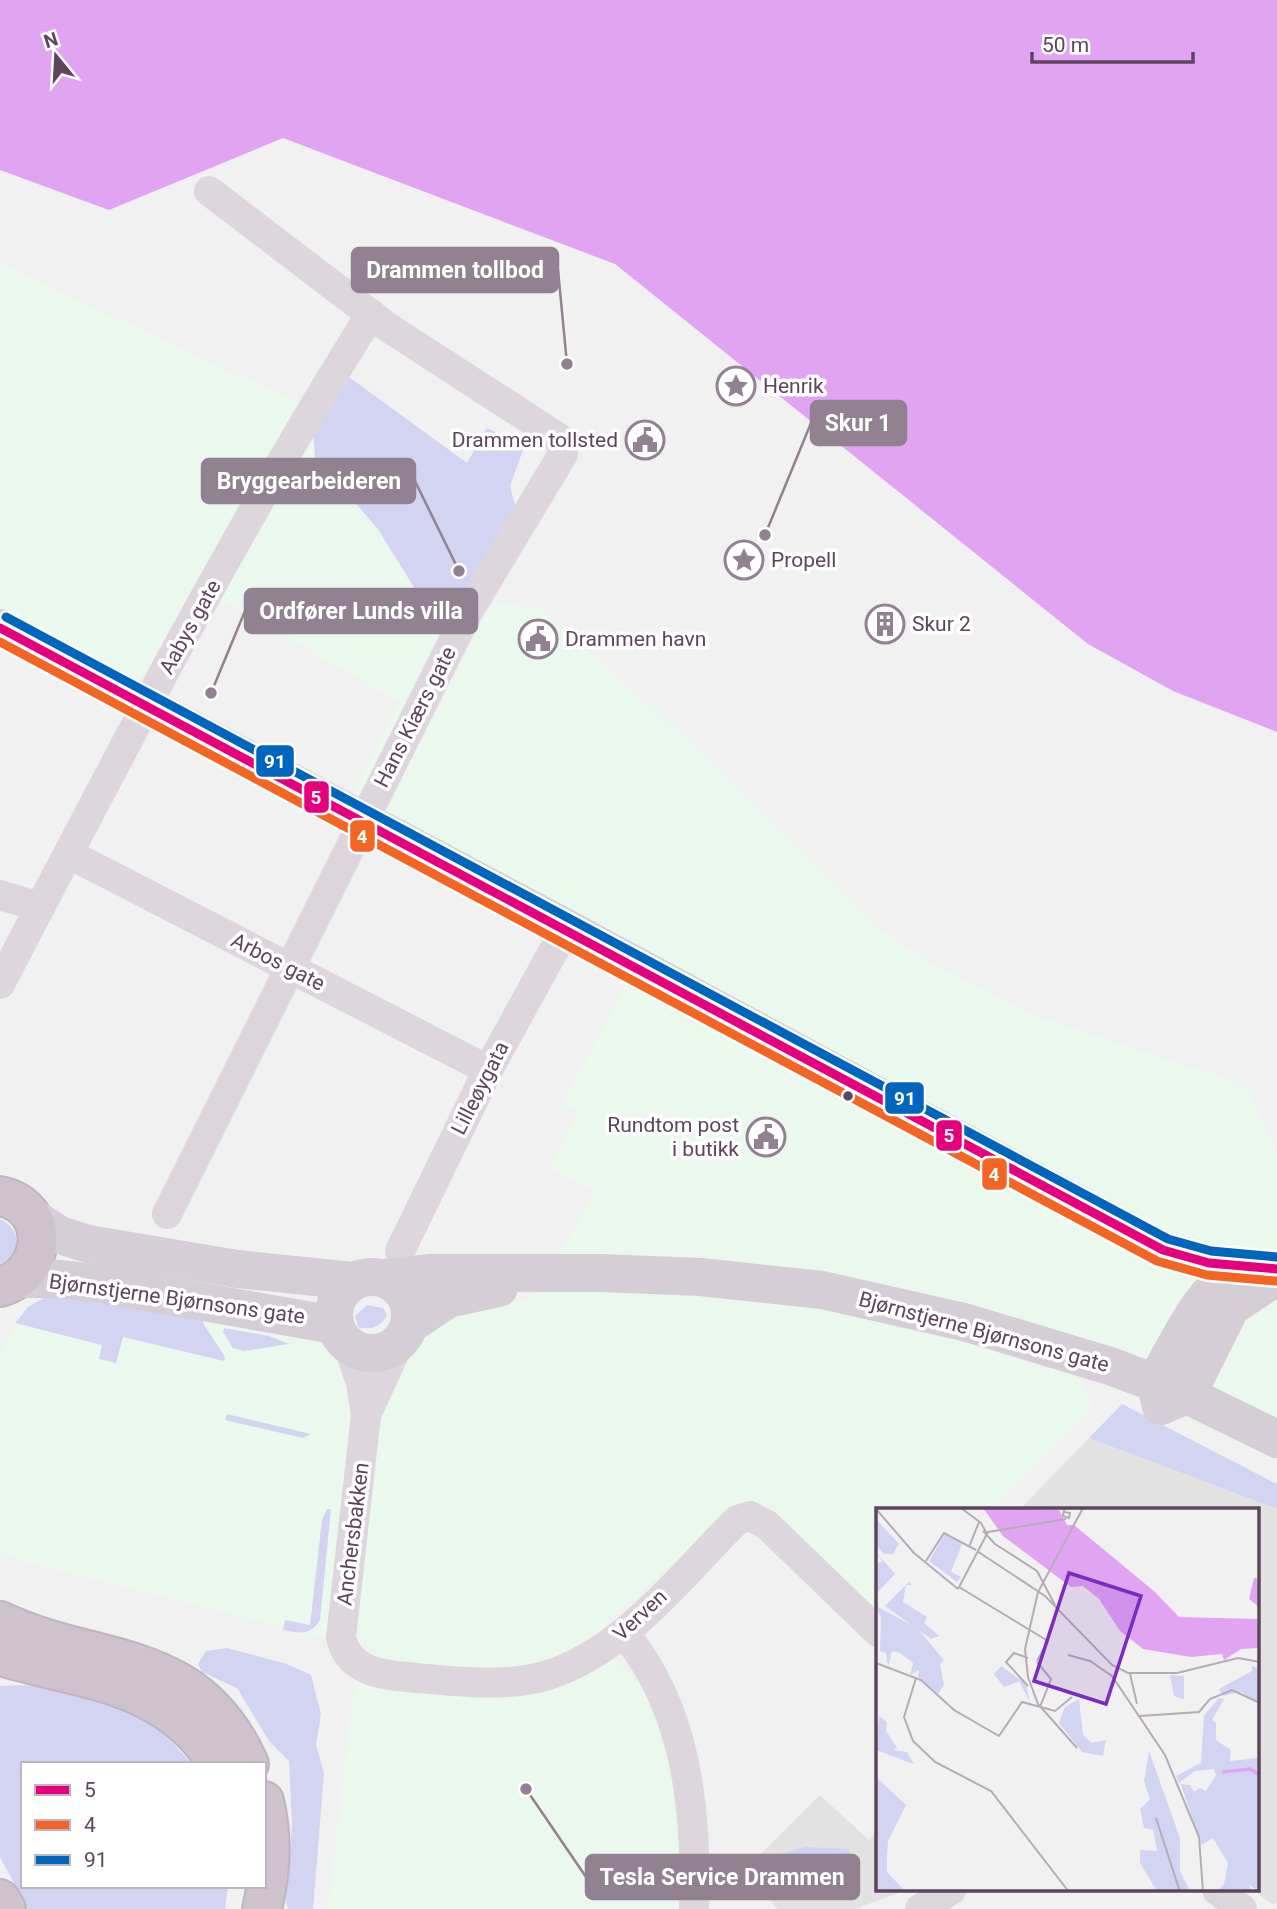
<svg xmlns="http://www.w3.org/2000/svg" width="1277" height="1909" font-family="Roboto,sans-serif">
	<rect width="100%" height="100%" fill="#f0f1f0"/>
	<!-- commercial -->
	<path fill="#ebf8ee" d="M0,264L311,409L315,457L378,529L437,630L469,621L472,603L539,607L666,720L878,927L905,948L1034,1016L1234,1081L1249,1090L1277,1152V1430L1066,1342L1093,1409L993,1510H878V1614L783,1519L752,1510L722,1519L607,1622L608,1654L647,1692L658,1713L678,1798L684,1909H328L353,1695L374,1656L365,1645L313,1635L23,1561L0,1552V1352L21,1313L49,1294L304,1335L422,1343L445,1322L472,1306L535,1297L596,1191L549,1167L579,1113L563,1104L635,965L347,804L399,702L195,585L137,685L0,622Z"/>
	<!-- education -->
	<g fill="#e3e2e2">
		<path d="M1089,1438L1277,1509V1902L1273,1905L1253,1890H1258V1510H1019Z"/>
		<path d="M820,1795L869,1840L878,1830V1890H907L855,1909H777L746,1869Z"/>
	</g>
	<!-- green -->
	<g fill="#d2d4f2">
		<path d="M346,375L467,463L487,428L524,447L510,486L520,524L465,610L438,626L378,529L315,457L311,409Z"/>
		<path d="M0,1219C22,1229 22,1254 0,1264Z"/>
		<path d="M49,1295L204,1313L203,1323L225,1357L224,1361L123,1337L116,1363L99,1359L102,1345L15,1323L28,1307Z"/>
		<path d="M367,1305L383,1308L387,1315C382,1326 370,1331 358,1327L355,1316Z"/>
		<path d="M224,1328L269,1336L289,1344L244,1351L233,1348L223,1332Z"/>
		<path d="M1122,1404L1277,1484V1509L1089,1438Z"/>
		<path d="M227,1414L311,1434L303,1438L225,1420Z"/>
		<path d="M327,1509H331L320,1620C310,1636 299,1633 283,1630L285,1620L310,1625L322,1520Z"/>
		<path d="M227,1648L287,1664L311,1675L321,1714L316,1745L324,1773L313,1909H288L286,1901L292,1825L289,1761L269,1741L237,1688L202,1672L198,1664L206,1651Z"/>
		<path d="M0,1686C50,1681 110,1698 152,1726C167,1736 179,1750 192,1764H23V1886H228L225,1909H28L0,1857Z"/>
		<path d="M805,1847L849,1849L856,1887L836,1893L820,1882L779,1885L776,1855Z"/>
	</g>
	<!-- water -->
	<path fill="#e0a4f3" d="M0,0H1277V732L1173,691L1088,644L615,264L283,138L109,210L0,170Z"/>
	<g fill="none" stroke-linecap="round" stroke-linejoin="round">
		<defs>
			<g id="highway">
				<path d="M0,1196C52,1206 48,1274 0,1287"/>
				<path d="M0,1621C96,1667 196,1645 249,1764"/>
				<path d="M0,1656C85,1681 165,1681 218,1764"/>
				<path d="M0,1899L6,1909"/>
				<path d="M262,1909C271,1872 273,1838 264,1801"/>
			</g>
		</defs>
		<!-- highway casing -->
		<use href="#highway" stroke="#c0b4bf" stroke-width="42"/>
		<!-- minor -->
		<g stroke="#ddd7dd" stroke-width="30">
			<path d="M69,854L488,1070"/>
			<path d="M0,895L40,907"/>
			<path d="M0,984C118,758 235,530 371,314"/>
			<path d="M167,1214L468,612L563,454L559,438L386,326L209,191"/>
			<path d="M400,1251L488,1070L566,928"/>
			<path d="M348,1345L361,1383L366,1415L341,1637C347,1669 378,1675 407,1677C451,1681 502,1688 545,1676C623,1653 681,1576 737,1520L750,1516L767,1525L878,1632"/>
			<path d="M366,1415L399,1343"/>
			<path d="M624,1633C688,1710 697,1812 694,1909"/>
			<path d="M1217,1890L1242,1909"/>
			<path d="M920,1909L951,1890"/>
		</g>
		<!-- major -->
		<g stroke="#d6ced6" stroke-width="38">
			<path d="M0,628L566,928L1163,1250L1209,1263L1251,1268"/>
			<path d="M33,1218L60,1235L88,1244L237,1269L353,1281"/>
			<circle cx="372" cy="1315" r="38"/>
			<path d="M383,1278L431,1273H601L701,1277L822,1290L964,1322L1110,1366L1187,1395L1277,1439"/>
			<path d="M18,1279H63L107,1285L334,1325"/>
			<path d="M409,1325L448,1299L499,1288"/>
			<path d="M1163,1405L1187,1395L1231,1307L1267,1283"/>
			<path d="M1161,1406L1155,1382C1178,1347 1207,1267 1257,1268"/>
		</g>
		<!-- highway -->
		<use href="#highway" stroke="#cec2cd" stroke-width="38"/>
		<defs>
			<path id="bus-1" d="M0,628L1163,1250L1209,1263L1277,1269"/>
			<path id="bus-2" d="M0,642L1157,1261L1207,1275L1276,1281"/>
			<path id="bus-3" d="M6,617L1168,1239L1211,1251L1277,1257"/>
		</defs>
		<!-- bus-1 casing -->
		<use href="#bus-1" stroke="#fff" stroke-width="14"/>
		<!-- bus-2 casing -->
		<use href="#bus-2" stroke="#fff" stroke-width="14"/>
		<!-- bus-3 casing -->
		<use href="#bus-3" stroke="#fff" stroke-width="14"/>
		<!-- bus-1 -->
		<use href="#bus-1" stroke="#e5007d" stroke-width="9"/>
		<!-- bus-2 -->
		<use href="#bus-2" stroke="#f26522" stroke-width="9"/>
		<!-- bus-3 -->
		<use href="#bus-3" stroke="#0065bd" stroke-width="9"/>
	</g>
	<!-- icons -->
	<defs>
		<symbol id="sight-ring" viewBox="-11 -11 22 22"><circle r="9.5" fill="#fff" stroke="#918191" stroke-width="1.5"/><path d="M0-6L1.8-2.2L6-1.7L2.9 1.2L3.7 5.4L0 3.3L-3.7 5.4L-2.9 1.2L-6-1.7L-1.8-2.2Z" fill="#918191"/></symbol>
		<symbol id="civic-ring" viewBox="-11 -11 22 22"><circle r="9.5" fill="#fff" stroke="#918191" stroke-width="1.5"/><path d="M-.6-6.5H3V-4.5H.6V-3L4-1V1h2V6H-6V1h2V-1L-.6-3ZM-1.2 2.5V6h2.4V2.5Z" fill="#918191"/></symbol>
		<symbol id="building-ring" viewBox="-11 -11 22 22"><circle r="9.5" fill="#fff" stroke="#918191" stroke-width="1.5"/><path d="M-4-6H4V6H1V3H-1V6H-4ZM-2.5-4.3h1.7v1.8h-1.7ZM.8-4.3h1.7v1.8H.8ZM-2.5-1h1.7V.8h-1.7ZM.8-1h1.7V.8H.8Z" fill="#918191"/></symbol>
	</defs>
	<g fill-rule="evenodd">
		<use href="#sight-ring" x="714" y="364" width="44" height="44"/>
		<use href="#civic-ring" x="623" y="418" width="44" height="44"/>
		<use href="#sight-ring" x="722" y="538" width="44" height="44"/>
		<use href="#building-ring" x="863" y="602" width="44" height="44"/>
		<use href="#civic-ring" x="516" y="617" width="44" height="44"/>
		<use href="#civic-ring" x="744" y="1115" width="44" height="44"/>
	</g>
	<!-- markers -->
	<circle fill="#5e455e" stroke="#fff" stroke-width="2.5" cx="848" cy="1096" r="6"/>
	<g text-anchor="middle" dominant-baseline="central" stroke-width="7" stroke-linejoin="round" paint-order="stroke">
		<!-- poi labels -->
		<g font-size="21" fill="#5e455e" stroke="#fff" text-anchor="start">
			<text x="763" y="386">Henrik</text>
			<text x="618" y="440" text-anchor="end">Drammen tollsted</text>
			<text x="771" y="560">Propell</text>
			<text x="912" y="624">Skur 2</text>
			<text x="565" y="639">Drammen havn</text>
			<text x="739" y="1125" text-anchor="end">Rundtom post<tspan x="739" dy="24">i butikk</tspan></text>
		</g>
		<!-- street labels -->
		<g font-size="21" fill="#5e455e" stroke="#fff">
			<text transform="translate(190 627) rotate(-61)">Aabys gate</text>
			<text transform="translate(415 717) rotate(-63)">Hans Kiærs gate</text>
			<text transform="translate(278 962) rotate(27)">Arbos gate</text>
			<text transform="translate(480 1088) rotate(-63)">Lilleøygata</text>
			<text transform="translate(177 1299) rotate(8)">Bjørnstjerne Bjørnsons gate</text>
			<text transform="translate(984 1332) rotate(15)">Bjørnstjerne Bjørnsons gate</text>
			<text transform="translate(353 1534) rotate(-83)">Anchersbakken</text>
			<text transform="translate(640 1615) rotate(-43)">Verven</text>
		</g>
	</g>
	<!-- overview -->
	<g transform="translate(876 1508)">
		<rect width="383" height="383" fill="#f0f1f0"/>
		<path d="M0,11L23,36L17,46H8L0,37ZM69,26L86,36L75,64L85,69L81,74L53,53ZM0,44L19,66L0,86V57L6,53ZM33,74L36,77H30L27,94L51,109L48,115L63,128L55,131L9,98ZM0,98L41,120L68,152L64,156L68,177L62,186L42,169L43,162L34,167L37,155L24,145L16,143L12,159L10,145L4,143L5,110ZM125,158L150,176L154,194L143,173L128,179L118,166ZM376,158L383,160V195L365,184L347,188L343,181L376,163ZM294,167L308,168V191L298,188ZM343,190L348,191L336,212L340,215V232L355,242L354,253L383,250V383L371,376L377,383H341L348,376L352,355L337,330L325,337L305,276L314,277L318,284L324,280L330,283L340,267L338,261L319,263L303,275L300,268L325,255L328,207ZM203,191L207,227L216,235L230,232L227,248L206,244L183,215L189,199ZM3,208L11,214L10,223L21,240L17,242L31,244L38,256L0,242ZM273,243L304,330V363L314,383H281L264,355V342L281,343L277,322L268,320L264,301L274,291L268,273ZM0,269L30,297L12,333L11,348V364L29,383H0Z" fill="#d2d4f2"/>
		<path d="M107,0L183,2L191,17H198L279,84L303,109L383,111V140L365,141L348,152L346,146L315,149L267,141L244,123L223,91L207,78L195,79L127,28ZM378,70L383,71V99L373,91Z" fill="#e0a4f3"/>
		<path fill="none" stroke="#e0a4f3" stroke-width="3.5" d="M346,264L374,261L384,267"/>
		<path fill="none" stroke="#b6acb6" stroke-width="2" d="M85,0L105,15L111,26M0,1L38,45L82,81M188,4L194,5L193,10L187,8V6L189,0M107,23L119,36L161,63L179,97M93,39L103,14M101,43L169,88L236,157L252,165H301L362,150L384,154M50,53L68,25L100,42M83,79L172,133L161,153M82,81L112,24L190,11M192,147L214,153L236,168L289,247L323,329L327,384M152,150L138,145L130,154L152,178M161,154L175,171L164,199M0,155L45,172L78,202L123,228L146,194L179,203L196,189M254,166L261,196M40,170L28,209L37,233L59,254L115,283L193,384M264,208L323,204L334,191L356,182L384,195M201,240L162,196L152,169L149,141L162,84L207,0M280,310L304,384"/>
		<path fill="#7b2cbf" fill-opacity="0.15" stroke="#7b2cbf" stroke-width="3.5" d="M193,65L265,88L230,196L158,173Z"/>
		<rect width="383" height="383" fill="none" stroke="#5e455e" stroke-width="3.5"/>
	</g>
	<!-- callouts -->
	<path fill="none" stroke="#918191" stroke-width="2.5" d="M567 364L558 270M765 535L811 423M459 571L415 481M211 693L245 611M526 1789L586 1877"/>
	<g fill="#918191" stroke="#fff" stroke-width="2.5">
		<circle cx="567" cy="364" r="7"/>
		<circle cx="765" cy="535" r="7"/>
		<circle cx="459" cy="571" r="7"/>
		<circle cx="211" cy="693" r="7"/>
		<circle cx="526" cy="1789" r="7"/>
	</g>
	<g fill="#918191" stroke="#918191" stroke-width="2.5">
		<rect x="352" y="248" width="206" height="44" rx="7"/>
		<rect x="811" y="401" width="95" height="44" rx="7"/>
		<rect x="202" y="459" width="213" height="44" rx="7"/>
		<rect x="245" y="589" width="232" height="44" rx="7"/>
		<rect x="586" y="1855" width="273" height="44" rx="7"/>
	</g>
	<g font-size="23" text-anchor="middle" font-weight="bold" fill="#fff">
		<text x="455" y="278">Drammen tollbod</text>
		<text x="858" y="431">Skur 1</text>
		<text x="309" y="489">Bryggearbeideren</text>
		<text x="361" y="619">Ordfører Lunds villa</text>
		<text x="722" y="1885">Tesla Service Drammen</text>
	</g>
	<g stroke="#fff" stroke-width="2.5">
		<rect x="255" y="744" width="40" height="34" rx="7" fill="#0065bd"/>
		<rect x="303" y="780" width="27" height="34" rx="7" fill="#e5007d"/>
		<rect x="349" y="819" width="27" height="34" rx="7" fill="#f26522"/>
		<rect x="884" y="1081" width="41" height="34" rx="7" fill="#0065bd"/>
		<rect x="935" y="1119" width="28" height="33" rx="7" fill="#e5007d"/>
		<rect x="981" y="1157" width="27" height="34" rx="7" fill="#f26522"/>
	</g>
	<g font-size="19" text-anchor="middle" font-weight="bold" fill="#fff">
		<text x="275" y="768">91</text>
		<text x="316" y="804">5</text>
		<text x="362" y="843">4</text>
		<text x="905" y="1105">91</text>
		<text x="949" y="1142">5</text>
		<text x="994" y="1181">4</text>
	</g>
	<!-- legend -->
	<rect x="21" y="1762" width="245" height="126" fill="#ffffff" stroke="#bfb5bf" stroke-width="2"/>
	<rect x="35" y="1785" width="35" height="10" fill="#e5007d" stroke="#bfb5bf" stroke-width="2"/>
	<text x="84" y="1797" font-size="21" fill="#5e455e">5</text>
	<rect x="35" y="1820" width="35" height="10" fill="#f26522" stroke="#bfb5bf" stroke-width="2"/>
	<text x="84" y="1832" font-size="21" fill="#5e455e">4</text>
	<rect x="35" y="1855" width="35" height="10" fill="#0065bd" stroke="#bfb5bf" stroke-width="2"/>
	<text x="84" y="1867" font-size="21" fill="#5e455e">91</text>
	<!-- north arrow -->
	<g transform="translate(56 56) rotate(342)" stroke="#ffffff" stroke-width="5" paint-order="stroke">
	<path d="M0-5L12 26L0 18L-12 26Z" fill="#5e455e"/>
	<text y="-10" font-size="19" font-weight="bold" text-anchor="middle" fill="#5e455e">N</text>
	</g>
	<!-- scale -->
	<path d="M1032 52v10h161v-10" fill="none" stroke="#5e455e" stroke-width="3.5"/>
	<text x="1042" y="52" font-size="21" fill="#5e455e" stroke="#ffffff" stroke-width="5" paint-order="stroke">50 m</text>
</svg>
